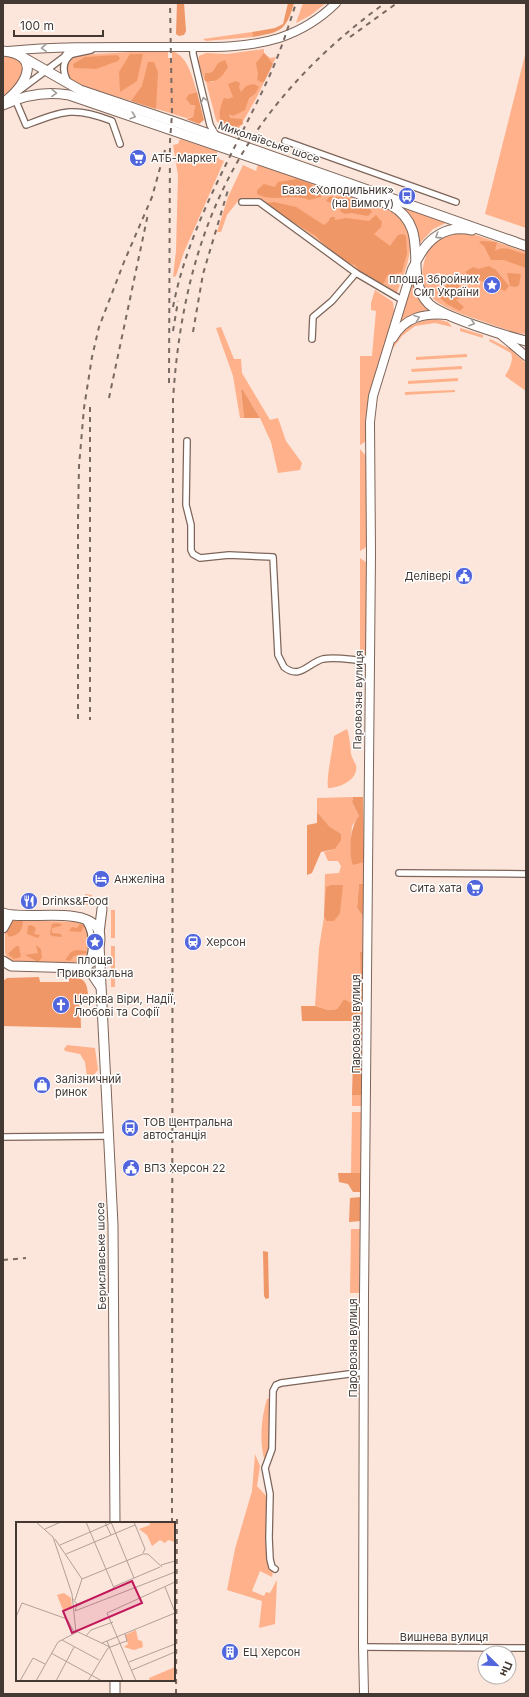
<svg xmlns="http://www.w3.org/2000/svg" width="529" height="1697" font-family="Inter,sans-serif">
	<rect width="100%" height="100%" fill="#fce5da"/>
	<!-- green -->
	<g fill="#feb18a">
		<path d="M303,3H326L311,15L296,23Z"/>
		<path d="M252,32L253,37L206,41L203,39Z"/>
		<path d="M264,49V53L270,58L276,57L257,97L238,130L225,132L216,120L206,82H213L218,63L212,72L205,73L204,79L198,63L199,56L206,53L227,54Z"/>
		<path d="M168,50V58H172V51C189,57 192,78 197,92L189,94L195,104L193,117L186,118L76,84L67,74V62L77,55Z"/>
		<path d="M526,51V228L485,214Z"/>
		<path d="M3,55L20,60L24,68L22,81L3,96Z"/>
		<path d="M180,139L217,151L219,159L224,161L184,252L176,276L173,277L176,251L178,175L173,145L178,144Z"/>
		<path d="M258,164L388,208C424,231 408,264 396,295L363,276L321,242L261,200L249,199L238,201L227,215L221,232H217L228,197L243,165L256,171Z"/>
		<path d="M400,205L448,222L433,229L420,243L414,222Z"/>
		<path d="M467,232L526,252V334L516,333C502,328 488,323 473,318C444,308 413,297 425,259C431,237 447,235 467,232Z"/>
		<path d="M412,281L420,300L428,308L427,311L416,313L401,321H400Z"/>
		<path d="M375,290L393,302L394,311L367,406V438L365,442L360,445V356H372L376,311L371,310V303Z"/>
		<path d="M436,319L448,322L452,327L435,323L415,326L402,336L393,348C391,328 420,320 436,319Z"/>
		<path d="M221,327L234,359H241L242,373L270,420L278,418L286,441L302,463L300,470L278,473L271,442L260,418L243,390L241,391L244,418H240L233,376L216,328Z"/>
		<path d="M460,328L483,335V338L460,331Z"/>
		<path d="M490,339L510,349L526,363V391L505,376C509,370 514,360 511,353L489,341Z"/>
		<path d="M467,354V357L416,360V357Z"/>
		<path d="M462,366V369L412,372L411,369Z"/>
		<path d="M458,378V381L408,384V381Z"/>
		<path d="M455,390V392L405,395V392Z"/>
		<path d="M360,449L366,456L368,543L365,548L360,551Z"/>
		<path d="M360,558L367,563V649L365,654L360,658Z"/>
		<path d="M347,729C350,738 350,745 351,754C352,758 354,761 356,765C359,780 339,788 328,788C326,777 333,749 334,736Z"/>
		<path d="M353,797L352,802L359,816L352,826L350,852L364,862V884H359L357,908L364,918V952H360L361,1026L354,1021L359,1011L350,1002L344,999L337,1009L328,1010L315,1006L319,948L324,917L325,874L339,873L341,866L338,861H328L324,852L335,849L341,834L329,826L317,812V798Z"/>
		<path d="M85,894L92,895V904L85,905Z"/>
		<rect x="111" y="910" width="4" height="28"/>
		<path d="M14,920L80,922L85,924C89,933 89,950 85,960L80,964L13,962L7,959L5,953V930Z"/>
		<rect x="111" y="946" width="4" height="41"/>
		<path d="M67,1045L95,1048L98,1070L91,1078L87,1077L85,1062L80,1054L65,1051L64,1049Z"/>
		<rect x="352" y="1095" width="11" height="11"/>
		<path d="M352,1112H363L362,1173H351Z"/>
		<path d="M351,1229H360L359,1293H350Z"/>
		<path d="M271,1398L270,1447L265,1462C259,1443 261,1418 267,1399Z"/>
		<path d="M255,1454L260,1466L257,1486L268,1498L273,1571L272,1577L260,1571L252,1591L264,1596L266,1592L270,1593L277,1580L275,1624L259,1628L262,1601L227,1590L235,1549L252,1491Z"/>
	</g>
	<!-- forest -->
	<g fill="#f09768">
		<path d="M177,3H184L186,31L184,35L179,36L176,34Z"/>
		<path d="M288,3H294C286,31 281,32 253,37L252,32L275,28L283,24Z"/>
		<path d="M264,53L273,64L264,82H261L257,80L258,74L256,63Z"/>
		<path d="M130,54H143L137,81L120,92L119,72Z"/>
		<path d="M117,55L120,58L118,61L96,69L74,68L73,64L85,57Z"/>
		<path d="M225,60L228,67C222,77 218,82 206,82L204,79L205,73L212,72L218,63Z"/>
		<path d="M148,62H154L158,72L156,109L131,101L142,86Z"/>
		<path d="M236,81L240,83L239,88L241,92L246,86L254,84L259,87L255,94L249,98L245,110L233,116L229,114L230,118L242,119L243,124L225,132C218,120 218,111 224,98L228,99L233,97L228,84Z"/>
		<path d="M197,92L204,120L199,124L186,119L193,117L195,105H191L186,99L189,94Z"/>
		<path d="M297,179L311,184L321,195V197L309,200C293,193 273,203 257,194V190L264,184L275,187L278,182Z"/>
		<path d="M329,197H344L369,207L372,212L368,216L351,213L345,214L341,212L338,206L326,201Z"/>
		<path d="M274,202L296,207L324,225L328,222L331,217H335V220L346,218L369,221L376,215L382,222L381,227L374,234L390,246L398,235L403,234L406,236L407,253L402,272L387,276L384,283L377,285L363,276L355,265L345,262L321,242L316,236L267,206V203Z"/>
		<path d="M481,241L497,242L495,251C507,244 514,253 526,254V268L504,260H491L484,246L479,242Z"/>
		<path d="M489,266L496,270L509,286L505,291L468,275L465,272L473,267L478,269Z"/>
		<path d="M507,273L521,274L519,285L516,287L510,286Z"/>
		<path d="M455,275L460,277L459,291L464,296L456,300L464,307L460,311L447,304L440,298L443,289Z"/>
		<path d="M241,390H243L260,418H244Z"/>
		<path d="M353,797H363L364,862L353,865C348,853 350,826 359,816L352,802Z"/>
		<path d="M317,812L329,826L341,834V840L335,849L321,852L312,873L307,875V825L317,823Z"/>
		<path d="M359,884H364V918L357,908Z"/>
		<path d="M331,885H343L340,913L334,921H327L324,917L326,887Z"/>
		<path d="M14,920H23C23,930 19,935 9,937L5,930L11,921Z"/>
		<path d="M56,923L62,924L61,926L52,928V933L61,934L62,937L52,936L50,934L52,924Z"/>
		<path d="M80,924L84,926L81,932L69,931L72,927L77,928Z"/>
		<path d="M31,925L36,928L34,934L40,935L38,938L27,934L28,926Z"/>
		<path d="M36,945L41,949L42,958L38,962L25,955L38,953Z"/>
		<path d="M16,946H19L21,957L14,959L8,954Z"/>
		<path d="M76,950L86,951L87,953L74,956L70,961L65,960L71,952Z"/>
		<path d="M360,952H364L363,1095H352L354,1021H302L301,1006H315L328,1010L337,1009L344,999L350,1002L359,1011L354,1021L361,1025Z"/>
		<path d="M39,977L40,982H69V977C82,977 87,980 88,994H80L81,1028L3,1026V981L7,978Z"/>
		<path d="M338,1173H362V1192H353L348,1184L339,1182Z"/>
		<path d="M361,1197V1221L349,1222L350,1198Z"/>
		<path d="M263,1251L268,1252L269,1298L266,1299L264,1296Z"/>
	</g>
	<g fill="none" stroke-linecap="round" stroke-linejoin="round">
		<defs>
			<g id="street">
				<path d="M193,47V54L210,125L217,137"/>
				<path d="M68,55L91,50"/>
				<path d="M68,82C62,71 62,61 72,54"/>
				<path d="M20,90L64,57L71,47"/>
				<path d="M15,99L26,125C63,111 74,106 112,121L120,144"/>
				<path d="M285,141L456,202"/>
				<path d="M242,202H259L356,273L402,300"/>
				<path d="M312,339L313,317L332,301L356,273"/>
				<path d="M187,441L186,505L191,525V550L193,554L200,558L229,555L273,557L278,655L284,667C300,680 308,663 323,659C337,656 355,661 370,661"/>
				<path d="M399,873L526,874"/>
				<path d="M86,922C93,932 94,953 87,963"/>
				<path d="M3,1137L109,1136"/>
				<path d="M275,1569L272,1567L270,1559L269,1538L270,1494L265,1468L272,1449L273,1391L276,1385L281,1383L364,1372"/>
				<path d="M363,1647L526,1648"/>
			</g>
			<g id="secondary">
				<path d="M8,51C61,46 115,47 168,47C205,47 244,49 279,38C300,31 321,18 336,3"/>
				<path d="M501,335L526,356"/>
				<path d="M393,338C405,317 424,313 447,315"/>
				<path d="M364,1694L363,1647L364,1296L371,554L370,422L373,396L412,269L417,260"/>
			</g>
			<g id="primary">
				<path d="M3,51C42,55 27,83 7,100"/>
				<path d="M19,55L80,90L175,122L515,242"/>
				<path d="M3,105C24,95 46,91 69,95L391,205C434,230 401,276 429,304C443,317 506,336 526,341"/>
				<path d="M509,240L526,246"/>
				<path d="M418,258C429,237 447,225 472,230"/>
				<path d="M3,913C28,923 117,897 97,953C94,962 89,966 80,968L11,966L3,961"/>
				<path d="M3,928L8,919"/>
				<path d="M99,933L102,909"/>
				<path d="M99,945L113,1225L115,1523"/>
				<path d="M80,968L92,974L100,986"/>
				<path d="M115,1680V1694"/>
			</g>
		</defs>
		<!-- street casing -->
		<use href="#street" stroke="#7d6559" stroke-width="8"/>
		<!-- secondary casing -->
		<use href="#secondary" stroke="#7d6559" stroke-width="10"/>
		<!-- primary casing -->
		<use href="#primary" stroke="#7d6559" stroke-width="11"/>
		<!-- street -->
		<use href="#street" stroke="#fff" stroke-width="5.5"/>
		<!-- secondary -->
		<use href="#secondary" stroke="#fff" stroke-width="8"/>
		<!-- primary -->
		<use href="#primary" stroke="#fff" stroke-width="9"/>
		<!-- rail -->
		<g stroke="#786a62" stroke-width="2" stroke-dasharray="5 5" stroke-linecap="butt">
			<path d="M350,37L397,3"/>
			<path d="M173,307C189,224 234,153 269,77C280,53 288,28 296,3"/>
			<path d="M173,331L178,301"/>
			<path d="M193,332L203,274L228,190"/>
			<path d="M169,383L170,141L172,114L170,3"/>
			<path d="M109,398L148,214"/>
			<path d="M90,407V720"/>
			<path d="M78,719V518L79,466L84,408L92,357L99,327L124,262L152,197L165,150"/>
			<path d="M3,1260L26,1258"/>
			<path d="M172,1523L173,400C184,226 244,106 385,3"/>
			<path d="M176,1694L177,1514"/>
		</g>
	</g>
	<!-- one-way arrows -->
	<defs><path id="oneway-chevron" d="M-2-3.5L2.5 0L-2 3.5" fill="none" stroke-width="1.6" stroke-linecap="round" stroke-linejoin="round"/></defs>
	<g stroke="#a19c98">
		<use href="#oneway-chevron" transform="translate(44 48) rotate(177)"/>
		<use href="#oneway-chevron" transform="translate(54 93) rotate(1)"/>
		<use href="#oneway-chevron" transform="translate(204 100) rotate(-105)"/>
		<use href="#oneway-chevron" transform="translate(133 116) rotate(19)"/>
		<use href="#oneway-chevron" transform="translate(438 236) rotate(147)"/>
		<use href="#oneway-chevron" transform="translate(417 318) rotate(-20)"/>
		<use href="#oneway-chevron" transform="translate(472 323) rotate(19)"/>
	</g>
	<!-- icons -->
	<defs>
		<symbol id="supermarket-disc" viewBox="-11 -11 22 22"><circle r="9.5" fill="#5166dc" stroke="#fff"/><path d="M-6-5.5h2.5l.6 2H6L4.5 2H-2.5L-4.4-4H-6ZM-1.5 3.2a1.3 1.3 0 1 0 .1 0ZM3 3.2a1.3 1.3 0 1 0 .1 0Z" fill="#fff"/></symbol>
		<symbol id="bus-disc" viewBox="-11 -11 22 22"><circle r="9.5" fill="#5166dc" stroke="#fff"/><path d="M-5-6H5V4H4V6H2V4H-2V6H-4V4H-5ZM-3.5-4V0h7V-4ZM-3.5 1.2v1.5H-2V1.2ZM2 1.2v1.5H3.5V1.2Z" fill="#fff"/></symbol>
		<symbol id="sight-disc" viewBox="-11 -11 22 22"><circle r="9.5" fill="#5166dc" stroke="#fff"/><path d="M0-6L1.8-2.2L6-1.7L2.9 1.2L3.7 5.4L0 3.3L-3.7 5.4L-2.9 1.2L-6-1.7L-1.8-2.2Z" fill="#fff"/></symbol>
		<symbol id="civic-disc" viewBox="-11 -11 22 22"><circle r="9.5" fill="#5166dc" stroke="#fff"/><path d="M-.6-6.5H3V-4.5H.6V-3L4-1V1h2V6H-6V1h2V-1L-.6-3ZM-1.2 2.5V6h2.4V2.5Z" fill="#fff"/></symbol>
		<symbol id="hotel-disc" viewBox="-11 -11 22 22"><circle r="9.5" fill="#5166dc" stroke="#fff"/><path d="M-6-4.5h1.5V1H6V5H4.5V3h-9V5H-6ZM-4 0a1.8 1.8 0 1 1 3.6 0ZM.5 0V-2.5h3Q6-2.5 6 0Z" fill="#fff"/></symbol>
		<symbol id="restaurant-disc" viewBox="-11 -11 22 22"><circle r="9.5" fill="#5166dc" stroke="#fff"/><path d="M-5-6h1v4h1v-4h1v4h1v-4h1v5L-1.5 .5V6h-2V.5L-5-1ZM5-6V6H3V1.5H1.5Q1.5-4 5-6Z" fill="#fff"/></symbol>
		<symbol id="station-disc" viewBox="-11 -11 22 22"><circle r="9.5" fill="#5166dc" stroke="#fff"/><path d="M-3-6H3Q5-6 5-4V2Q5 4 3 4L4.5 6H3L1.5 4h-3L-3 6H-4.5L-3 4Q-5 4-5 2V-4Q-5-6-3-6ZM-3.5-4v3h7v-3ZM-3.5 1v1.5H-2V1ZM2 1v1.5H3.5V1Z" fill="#fff"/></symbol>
		<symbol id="church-disc" viewBox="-11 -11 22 22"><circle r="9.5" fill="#5166dc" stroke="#fff"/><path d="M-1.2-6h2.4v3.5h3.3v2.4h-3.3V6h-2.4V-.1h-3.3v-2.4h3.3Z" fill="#fff"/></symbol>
		<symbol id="shop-disc" viewBox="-11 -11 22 22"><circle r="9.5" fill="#5166dc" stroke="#fff"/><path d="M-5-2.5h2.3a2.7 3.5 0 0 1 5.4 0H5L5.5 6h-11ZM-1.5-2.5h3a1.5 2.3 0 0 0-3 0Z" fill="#fff"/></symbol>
		<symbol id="building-disc" viewBox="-11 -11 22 22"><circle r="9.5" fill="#5166dc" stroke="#fff"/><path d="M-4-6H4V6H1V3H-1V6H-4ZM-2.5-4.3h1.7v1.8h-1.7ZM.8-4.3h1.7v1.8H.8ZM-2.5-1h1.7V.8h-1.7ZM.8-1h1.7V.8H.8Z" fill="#fff"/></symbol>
	</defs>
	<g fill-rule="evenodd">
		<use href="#supermarket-disc" x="128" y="148" width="20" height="20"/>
		<use href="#bus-disc" x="397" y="186" width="20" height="20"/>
		<use href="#sight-disc" x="482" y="275" width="20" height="20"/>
		<use href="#civic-disc" x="454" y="566" width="20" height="20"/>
		<use href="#hotel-disc" x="91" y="869" width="20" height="20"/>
		<use href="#supermarket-disc" x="465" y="878" width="20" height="20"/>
		<use href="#restaurant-disc" x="19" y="891" width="20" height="20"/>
		<use href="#sight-disc" x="85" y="932" width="20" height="20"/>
		<use href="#station-disc" x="183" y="932" width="20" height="20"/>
		<use href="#church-disc" x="51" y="995" width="20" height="20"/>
		<use href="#shop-disc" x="32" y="1075" width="20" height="20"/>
		<use href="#bus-disc" x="120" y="1118" width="20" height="20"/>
		<use href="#civic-disc" x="121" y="1158" width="20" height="20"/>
		<use href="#building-disc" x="220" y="1642" width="20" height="20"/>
	</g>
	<g text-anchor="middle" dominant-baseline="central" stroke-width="3" stroke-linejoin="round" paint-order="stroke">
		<!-- street labels -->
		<g font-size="11" fill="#433832" stroke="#fff">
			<text transform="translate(269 142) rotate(19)">Миколаївське шосе</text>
			<text transform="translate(358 700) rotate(-89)">Паровозна вулиця</text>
			<text transform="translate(356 1024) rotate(-90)">Паровозна вулиця</text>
			<text transform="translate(101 1256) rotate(-91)">Бериславське шосе</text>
			<text transform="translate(353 1348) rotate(-90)">Паровозна вулиця</text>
			<text x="444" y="1637">Вишнева вулиця</text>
		</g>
		<!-- poi labels -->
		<g font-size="11" fill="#433832" stroke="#fff" text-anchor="start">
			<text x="151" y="158">АТБ-Маркет</text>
			<text x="394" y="190" text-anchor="end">База «Холодильник»<tspan x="394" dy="13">(на вимогу)</tspan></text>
			<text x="479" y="279" text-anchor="end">площа Збройних<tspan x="479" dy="13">Сил України</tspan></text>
			<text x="451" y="576" text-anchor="end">Делівері</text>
			<text x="114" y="879">Анжеліна</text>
			<text x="462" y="888" text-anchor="end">Сита хата</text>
			<text x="42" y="901">Drinks&amp;Food</text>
			<text x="206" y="942">Херсон</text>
			<text x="95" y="960" text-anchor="middle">площа<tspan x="95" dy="13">Привокзальна</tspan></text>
			<text x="74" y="999">Церква Віри, Надії,<tspan x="74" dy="13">Любові та Софії</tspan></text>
			<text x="55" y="1079">Залізничний<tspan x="55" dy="13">ринок</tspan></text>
			<text x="143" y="1122">ТОВ Центральна<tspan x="143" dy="13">автостанція</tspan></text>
			<text x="144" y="1168">ВПЗ Херсон 22</text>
			<text x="243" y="1652">ЕЦ Херсон</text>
		</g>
	</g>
	<!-- overview -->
	<g transform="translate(16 1522)">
		<rect width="159" height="159" fill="#fce5da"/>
		<path d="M133,0H159V20L152,18L149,21L144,18L136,24L131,13L123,7L134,3ZM48,71L55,76L56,87L47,88L41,73ZM120,108L122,118L126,119L127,125L118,128L108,125L112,122L109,113ZM159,145L158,159H134L133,156Z" fill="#feb18a"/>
		<path fill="none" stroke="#b2a097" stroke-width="1" d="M20,0L37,15L56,72L60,111M89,0L95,13M95,0L118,56M118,0L129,27L127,31M29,7L45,0M39,17L66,57M44,23L95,1M50,32L119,3M145,43L159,39M97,65L144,45M149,65L159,90M56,76L61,82L59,89M59,78L66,57L127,32H132L146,45M61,84L98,66L70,0M59,89L159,50M0,95L6,81L51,97L58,110M60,109L94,125M70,114L75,108L97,100M46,118L83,138M91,119L107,159M86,121L159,91M105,121L111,119L109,112M92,126L105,121M35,131L86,159M113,140L159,122M116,148L159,130M4,159L17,136L29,142M20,159L42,120L61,110M40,159L58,125M72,159L92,126M120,159L91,91L159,60"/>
		<path fill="#c2185b" fill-opacity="0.15" stroke="#c2185b" stroke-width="2" d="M116,59L126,81L56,111L47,89Z"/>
		<rect width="159" height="159" fill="none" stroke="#433832" stroke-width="2"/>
	</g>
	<!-- border -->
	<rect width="529" height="1697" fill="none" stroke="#433832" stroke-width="8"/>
	<!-- north arrow -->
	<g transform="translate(497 1665) rotate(113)"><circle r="19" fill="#ffffff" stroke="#b4afad"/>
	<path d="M0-3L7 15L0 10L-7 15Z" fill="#5166dc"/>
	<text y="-6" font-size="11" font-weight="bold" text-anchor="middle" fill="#433832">Пн</text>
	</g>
	<!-- scale -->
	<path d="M14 30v6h89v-6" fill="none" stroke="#433832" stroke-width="2"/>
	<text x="20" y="30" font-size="12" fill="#433832" stroke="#ffffff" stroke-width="3" paint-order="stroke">100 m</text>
</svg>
